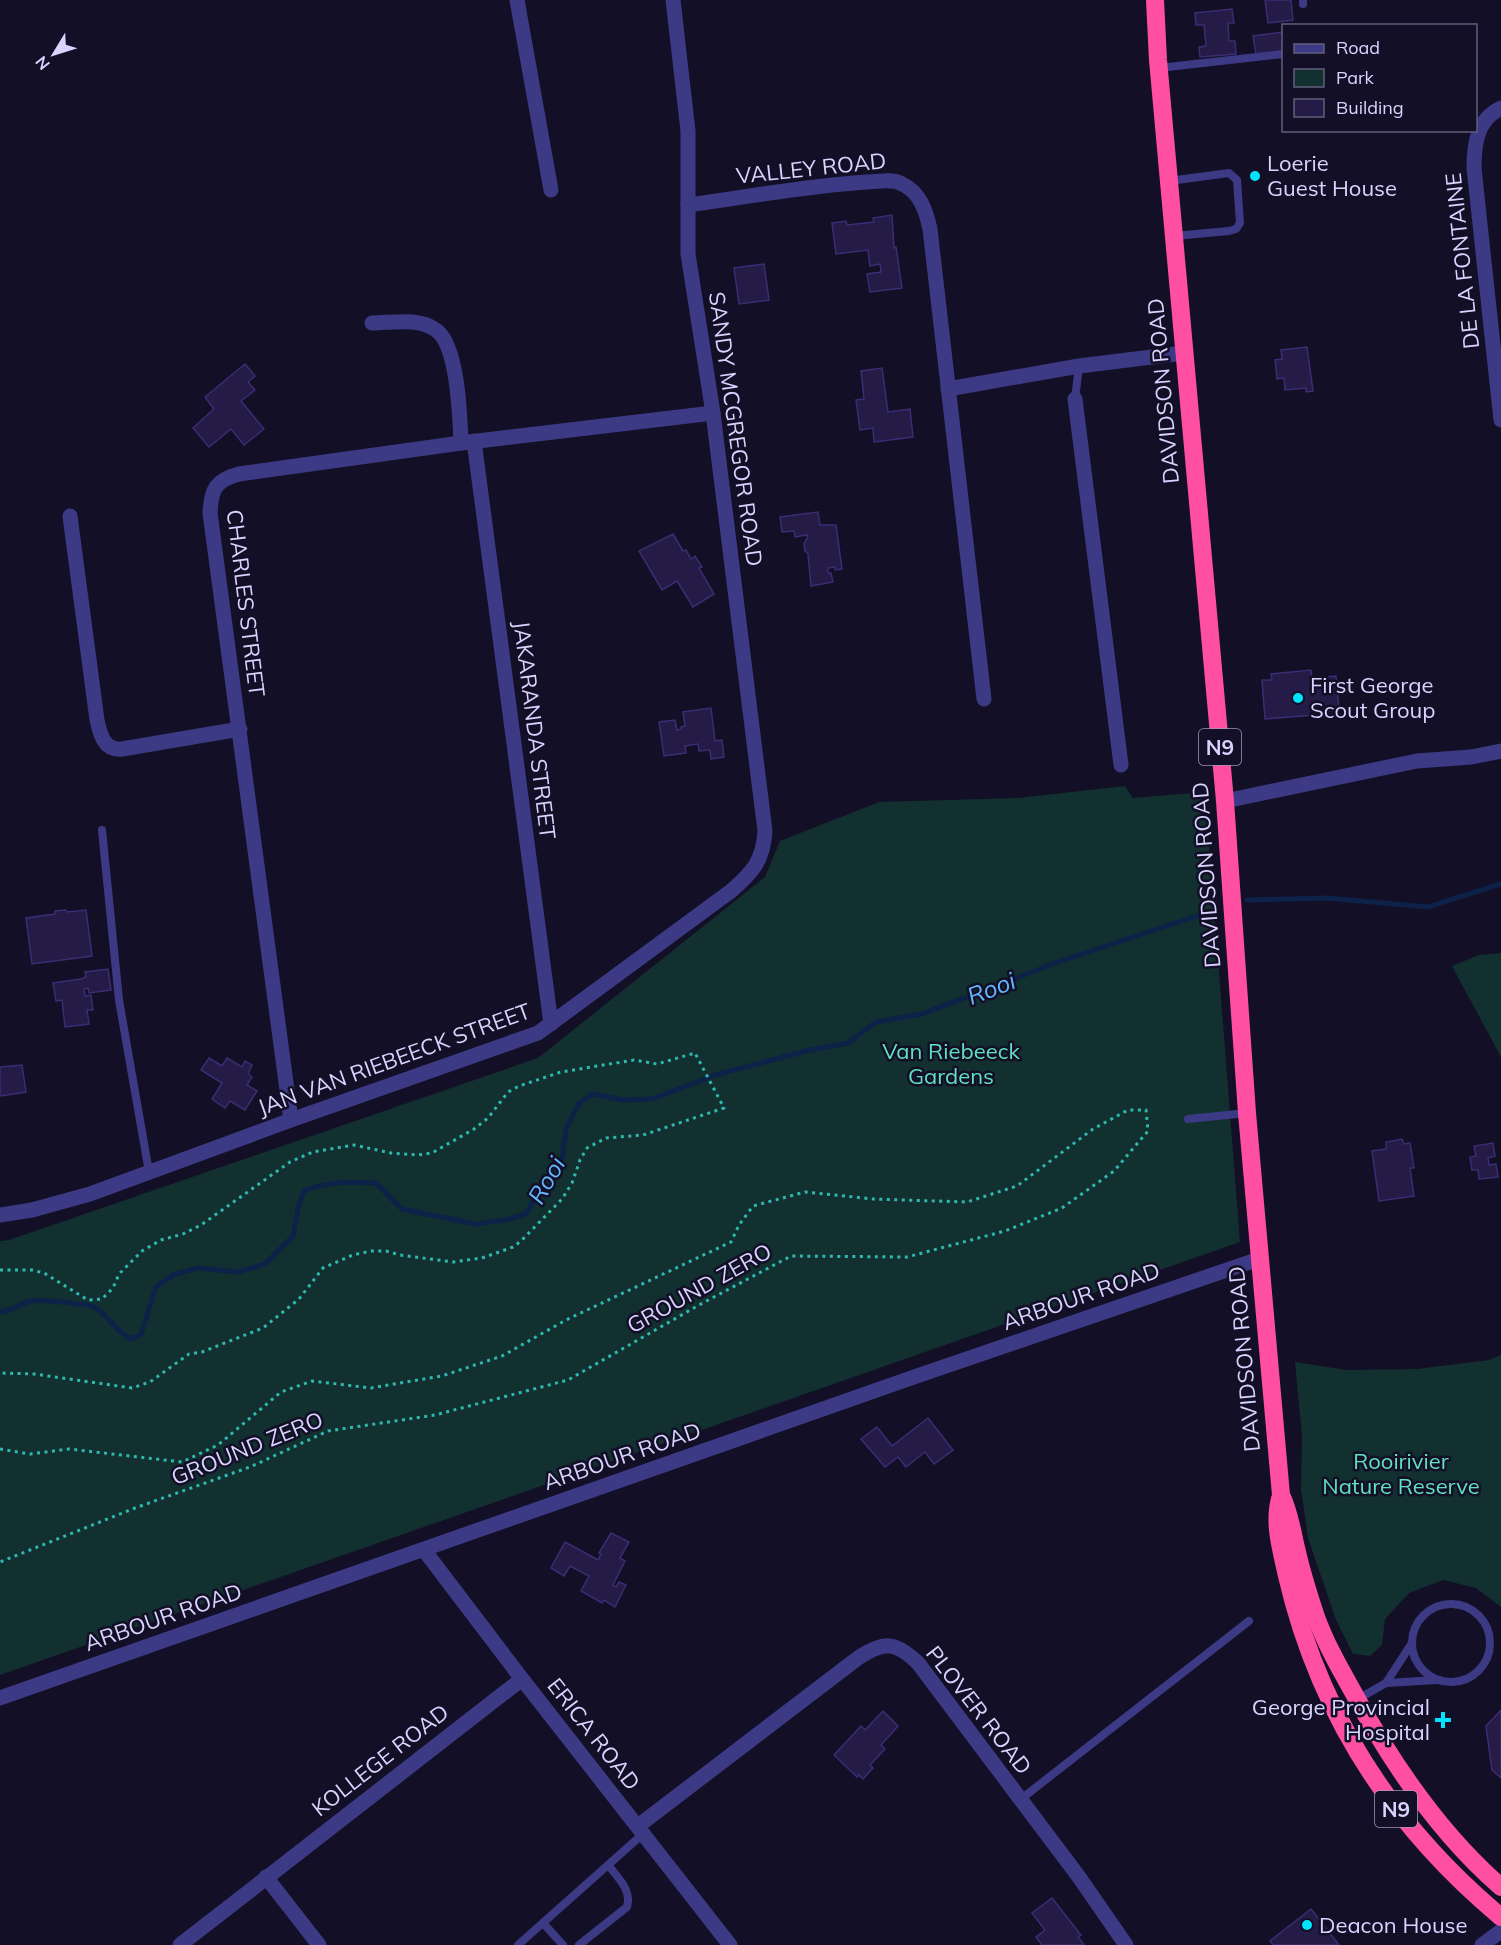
<svg xmlns="http://www.w3.org/2000/svg" width="1501" height="1945" font-family="Mulish,sans-serif">
	<rect width="100%" height="100%" fill="#130f26"/>
	<!-- green -->
	<g fill="#12302f">
		<path d="M1125,786L1133,798L1205,792L1240,1242L0,1675V1241L9,1240L538,1058L765,877L780,841L879,802L1018,798Z"/>
		<path d="M1501,953V1057L1452,966L1479,955Z"/>
		<path d="M1501,1355V1607L1476,1588L1443,1580L1409,1593L1385,1619L1382,1645L1370,1656L1353,1654L1336,1620L1308,1538L1301,1489L1302,1437L1295,1362L1347,1370L1417,1369L1489,1360Z"/>
	</g>
	<g fill="none" stroke-linecap="round" stroke-linejoin="round">
		<!-- stream -->
		<g stroke="#0c2248" stroke-width="5">
			<path d="M1247,900L1327,898L1428,907L1501,884"/>
			<path d="M0,1312C12,1311 20,1303 31,1301C38,1299 84,1304 92,1306C108,1313 115,1332 131,1339L141,1334L156,1287L173,1275L198,1268L238,1272L265,1264L293,1236L298,1208L304,1191C327,1181 352,1182 376,1183L402,1209L475,1224L506,1220L526,1214L542,1185L562,1159L566,1129L579,1103L592,1094L623,1100L652,1099L715,1075L806,1051L848,1043L876,1022L922,1014L1058,962L1212,911"/>
		</g>
	</g>
	<!-- building -->
	<g fill="#241b47" stroke="#3b2d73" stroke-width="1.5">
		<path d="M1265,0H1291L1293,20L1268,23Z"/>
		<path d="M1232,9L1234,23H1228L1229,41H1235L1236,54L1200,57L1199,47L1206,46L1204,25H1196L1195,13Z"/>
		<path d="M1284,32V51L1256,54L1253,36Z"/>
		<path d="M892,215L894,248L896,247L902,288L870,292L867,274L881,272L880,264L870,266L868,250L836,254L832,223L846,221L847,225L874,222L873,218Z"/>
		<path d="M764,264L769,300L739,304L734,268Z"/>
		<path d="M1307,347L1313,391L1306,392V388L1285,390L1284,378L1277,379L1275,360L1282,359L1281,350Z"/>
		<path d="M245,364L255,376L248,382L255,390L241,401L264,429L244,445L231,429L209,447L193,428L214,409L205,397Z"/>
		<path d="M882,368L888,412L910,409L913,437L874,442L873,428L860,430L856,400L864,399L861,371Z"/>
		<path d="M818,512L820,525H836L842,569L835,570V567L828,568V573H831L833,582L811,586L808,554L805,551L804,543L807,539V535L795,537L794,531L782,532L780,517Z"/>
		<path d="M673,534L683,551L686,550L691,559L695,556L702,567L699,568L714,594L693,607L677,581L662,590L639,551Z"/>
		<path d="M1311,670L1312,678L1336,676L1339,710L1314,712L1315,715L1265,719L1262,680H1272L1271,674Z"/>
		<path d="M711,708L715,741L722,740L724,757L711,759L710,750L699,751L698,744L685,746L686,753L664,756L659,722L675,720L677,730L681,729V727L685,726L683,712Z"/>
		<path d="M66,910L67,912L86,910L92,956L32,964L26,918L55,914V911Z"/>
		<path d="M108,969L111,990L89,993L88,988L84,989L85,996L91,995L93,1010H87L89,1024L65,1027L62,1000L56,1001L53,983L81,979L86,977L85,972Z"/>
		<path d="M209,1058L222,1066L227,1058L242,1067L245,1061L252,1065L248,1074L252,1077L247,1085L257,1091L245,1110L230,1101L225,1108L212,1099L222,1083L201,1070Z"/>
		<path d="M22,1065L26,1092L0,1096V1067Z"/>
		<path d="M1402,1139L1404,1144L1410,1143L1414,1168H1410L1414,1196L1379,1201L1372,1151L1386,1149V1142Z"/>
		<path d="M1493,1143L1495,1156L1488,1158L1489,1165L1496,1164L1498,1177L1479,1179L1478,1170H1472L1470,1157L1476,1156L1474,1146Z"/>
		<path d="M928,1418L953,1450L934,1464L925,1452L906,1467L898,1457L885,1467L861,1439L877,1427L892,1446Z"/>
		<path d="M611,1533L629,1542L620,1558L625,1561L613,1585L616,1587L619,1582L626,1585L615,1607L604,1600L602,1603L581,1591L589,1576L570,1566L564,1576L551,1568L565,1542L598,1560L601,1554L599,1553Z"/>
		<path d="M1501,1710V1778L1492,1770L1486,1726Z"/>
		<path d="M883,1711L898,1726L881,1745L885,1749L870,1765L873,1768L863,1779L859,1775L857,1777L834,1755L861,1726L865,1730Z"/>
		<path d="M1052,1898L1081,1935L1078,1937L1084,1945H1042L1036,1937L1045,1930L1032,1913Z"/>
		<path d="M1311,1909L1339,1945H1273L1270,1941Z"/>
	</g>
	<g fill="none" stroke-linecap="round" stroke-linejoin="round">
		<!-- path -->
		<g stroke="#2fb8b0" stroke-width="3" stroke-dasharray="3 4.5" stroke-linecap="butt">
			<path d="M0,1270H32L44,1273L88,1300L102,1299L113,1288L119,1274L142,1251L161,1240L183,1234L201,1225L290,1162L313,1152L354,1145L391,1153L418,1155L432,1153L474,1129L488,1118L508,1092L519,1086L561,1072L634,1060L657,1064L695,1053L724,1108L643,1135L606,1138L587,1148L580,1160L572,1183L562,1199L521,1241L513,1247L482,1258L453,1262L400,1255L386,1251H371L353,1255L323,1268L299,1299L263,1328L202,1352L189,1354L150,1382L132,1388L34,1374L0,1373"/>
			<path d="M0,1449L30,1454L69,1449L182,1462L218,1445L281,1392L312,1381L371,1388L442,1376L502,1356L566,1320L731,1242L739,1225L753,1206L805,1192L873,1199L967,1202L1017,1186L1093,1129L1128,1110H1146L1148,1131L1114,1171L1062,1208L1005,1231L907,1257L791,1256L699,1305L568,1380L435,1415L328,1431L250,1467L135,1508L0,1562"/>
		</g>
		<!-- lane -->
		<g stroke="#3d3a85" stroke-width="8">
			<path d="M1303,0V4"/>
			<path d="M1159,68L1284,54"/>
			<path d="M1169,181L1229,173L1237,180L1240,223L1236,229L1229,231L1174,236"/>
			<path d="M1075,399L1079,366"/>
			<path d="M102,830L119,1000L149,1172"/>
			<path d="M1188,1119L1247,1113"/>
			<circle cx="1451" cy="1643" r="39"/>
			<path d="M1386,1683L1412,1643"/>
			<path d="M1335,1712L1386,1683L1437,1680"/>
			<path d="M1021,1799L1249,1621"/>
			<path d="M543,1923L563,1945"/>
			<path d="M518,1945L644,1833"/>
			<path d="M579,1945L627,1907C632,1890 618,1878 609,1866"/>
		</g>
		<!-- street -->
		<g stroke="#3d3a85" stroke-width="15">
			<path d="M517,0L551,190"/>
			<path d="M1501,108C1477,119 1474,144 1474,168L1501,420"/>
			<path d="M688,205C747,197 806,186 866,182C878,182 892,178 902,184C920,192 926,211 930,229L984,699"/>
			<path d="M372,323C392,323 418,317 436,330C458,345 460,417 461,443"/>
			<path d="M948,389L1079,366L1184,353"/>
			<path d="M1075,399L1121,765"/>
			<path d="M474,441L551,1024"/>
			<path d="M70,516L97,720C100,734 104,751 122,749L240,729"/>
			<path d="M1225,801L1417,761L1471,757L1501,751"/>
			<path d="M291,1120L210,513C211,489 216,480 239,474L461,443L713,413"/>
			<path d="M0,1215L32,1210L90,1194L291,1120L538,1033L731,891C753,872 763,861 765,831L713,413L688,254V131L673,0"/>
			<path d="M424,1550L522,1679L730,1945"/>
			<path d="M0,1698L914,1377L1259,1259"/>
			<path d="M638,1826L858,1658C884,1641 895,1641 918,1663L1079,1877L1126,1945"/>
			<path d="M266,1877L319,1945"/>
			<path d="M180,1945L522,1679"/>
			<path d="M1482,1945L1501,1931"/>
		</g>
		<!-- highway -->
		<g stroke="#ff4fa3" stroke-width="18">
			<path d="M1155,0L1158,60L1225,801L1247,1113L1281,1495C1290,1513 1292,1532 1297,1552C1302,1574 1309,1596 1316,1617C1327,1647 1342,1672 1357,1699C1395,1768 1441,1835 1501,1887"/>
			<path d="M1280,1499C1273,1524 1282,1552 1287,1576C1319,1714 1392,1826 1501,1917"/>
		</g>
	</g>
	<!-- markers -->
	<g fill="#00e5ff" stroke="#130f26" stroke-width="2">
		<circle cx="1255" cy="176" r="6"/>
		<circle cx="1298" cy="698" r="6"/>
		<path d="M1440 1711h6v6h6v6h-6v6h-6v-6h-6v-6h6z"/>
		<circle cx="1307" cy="1925" r="6"/>
	</g>
	<g text-anchor="middle" dominant-baseline="central" stroke-width="5" stroke-linejoin="round" paint-order="stroke">
		<!-- shield labels -->
		<g fill="#130f26" stroke="#9e99be" stroke-width="1.5">
			<rect x="1199" y="729" width="42" height="36" rx="4.5"/>
			<rect x="1375" y="1791" width="42" height="36" rx="4.5"/>
		</g>
		<g font-size="21" font-weight="bold" fill="#d9d4ff">
			<text x="1220" y="747">N9</text>
			<text x="1396" y="1809">N9</text>
		</g>
		<!-- poi labels -->
		<g font-size="22" fill="#d9d4ff" stroke="#130f26" text-anchor="start">
			<text x="1267" y="163">Loerie<tspan x="1267" dy="25">Guest House</tspan></text>
			<text x="1310" y="685">First George<tspan x="1310" dy="25">Scout Group</tspan></text>
			<text x="1430" y="1707" text-anchor="end">George Provincial<tspan x="1430" dy="25">Hospital</tspan></text>
			<text x="1319" y="1925">Deacon House</text>
		</g>
		<!-- street labels -->
		<g font-size="22" fill="#d9d4ff" stroke="#130f26">
			<text transform="translate(811 168) rotate(-6)">VALLEY ROAD</text>
			<text transform="translate(1462 261) rotate(-96)">DE LA FONTAINE</text>
			<text transform="translate(1163 391) rotate(-95)">DAVIDSON ROAD</text>
			<text transform="translate(736 429) rotate(82)">SANDY MCGREGOR ROAD</text>
			<text transform="translate(246 603) rotate(83)">CHARLES STREET</text>
			<text transform="translate(535 730) rotate(83)">JAKARANDA STREET</text>
			<text transform="translate(1206 875) rotate(-94)">DAVIDSON ROAD</text>
			<text transform="translate(394 1059) rotate(-20)">JAN VAN RIEBEECK STREET</text>
			<text transform="translate(699 1288) rotate(-29)">GROUND ZERO</text>
			<text transform="translate(1081 1296) rotate(-19)">ARBOUR ROAD</text>
			<text transform="translate(1244 1359) rotate(-95)">DAVIDSON ROAD</text>
			<text transform="translate(247 1448) rotate(-22)">GROUND ZERO</text>
			<text transform="translate(622 1456) rotate(-19)">ARBOUR ROAD</text>
			<text transform="translate(163 1617) rotate(-19)">ARBOUR ROAD</text>
			<text transform="translate(979 1710) rotate(52)">PLOVER ROAD</text>
			<text transform="translate(594 1734) rotate(52)">ERICA ROAD</text>
			<text transform="translate(380 1760) rotate(-38)">KOLLEGE ROAD</text>
		</g>
		<!-- park labels -->
		<g font-size="22" fill="#5fe0c0" stroke="#130f26">
			<text x="951" y="1051">Van Riebeeck<tspan x="951" dy="25">Gardens</tspan></text>
			<text x="1401" y="1461">Rooirivier<tspan x="1401" dy="25">Nature Reserve</tspan></text>
		</g>
		<!-- water labels -->
		<g font-size="24" font-style="italic" fill="#62b6ff" stroke="#130f26">
			<text transform="translate(991 988) rotate(-21)">Rooi</text>
			<text transform="translate(546 1180) rotate(-60)">Rooi</text>
		</g>
	</g>
	<!-- legend -->
	<rect x="1282" y="24" width="195" height="108" fill="#130f26" stroke="#625e7d" stroke-width="1.5"/>
	<rect x="1294" y="44" width="30" height="9" fill="#3d3a85" stroke="#625e7d" stroke-width="1.5"/>
	<text x="1336" y="54" font-size="18" fill="#d9d4ff">Road</text>
	<rect x="1294" y="69" width="30" height="18" fill="#12302f" stroke="#625e7d" stroke-width="1.5"/>
	<text x="1336" y="84" font-size="18" fill="#d9d4ff">Park</text>
	<rect x="1294" y="99" width="30" height="18" fill="#241b47" stroke="#625e7d" stroke-width="1.5"/>
	<text x="1336" y="114" font-size="18" fill="#d9d4ff">Building</text>
	<!-- north arrow -->
	<g transform="translate(54 54) rotate(232)" stroke="#130f26" stroke-width="4.5" paint-order="stroke">
	<path d="M0-4.5L10 22L0 15L-10 22Z" fill="#d9d4ff"/>
	<text y="-9" font-size="16" font-weight="bold" text-anchor="middle" fill="#d9d4ff">N</text>
	</g>
</svg>
